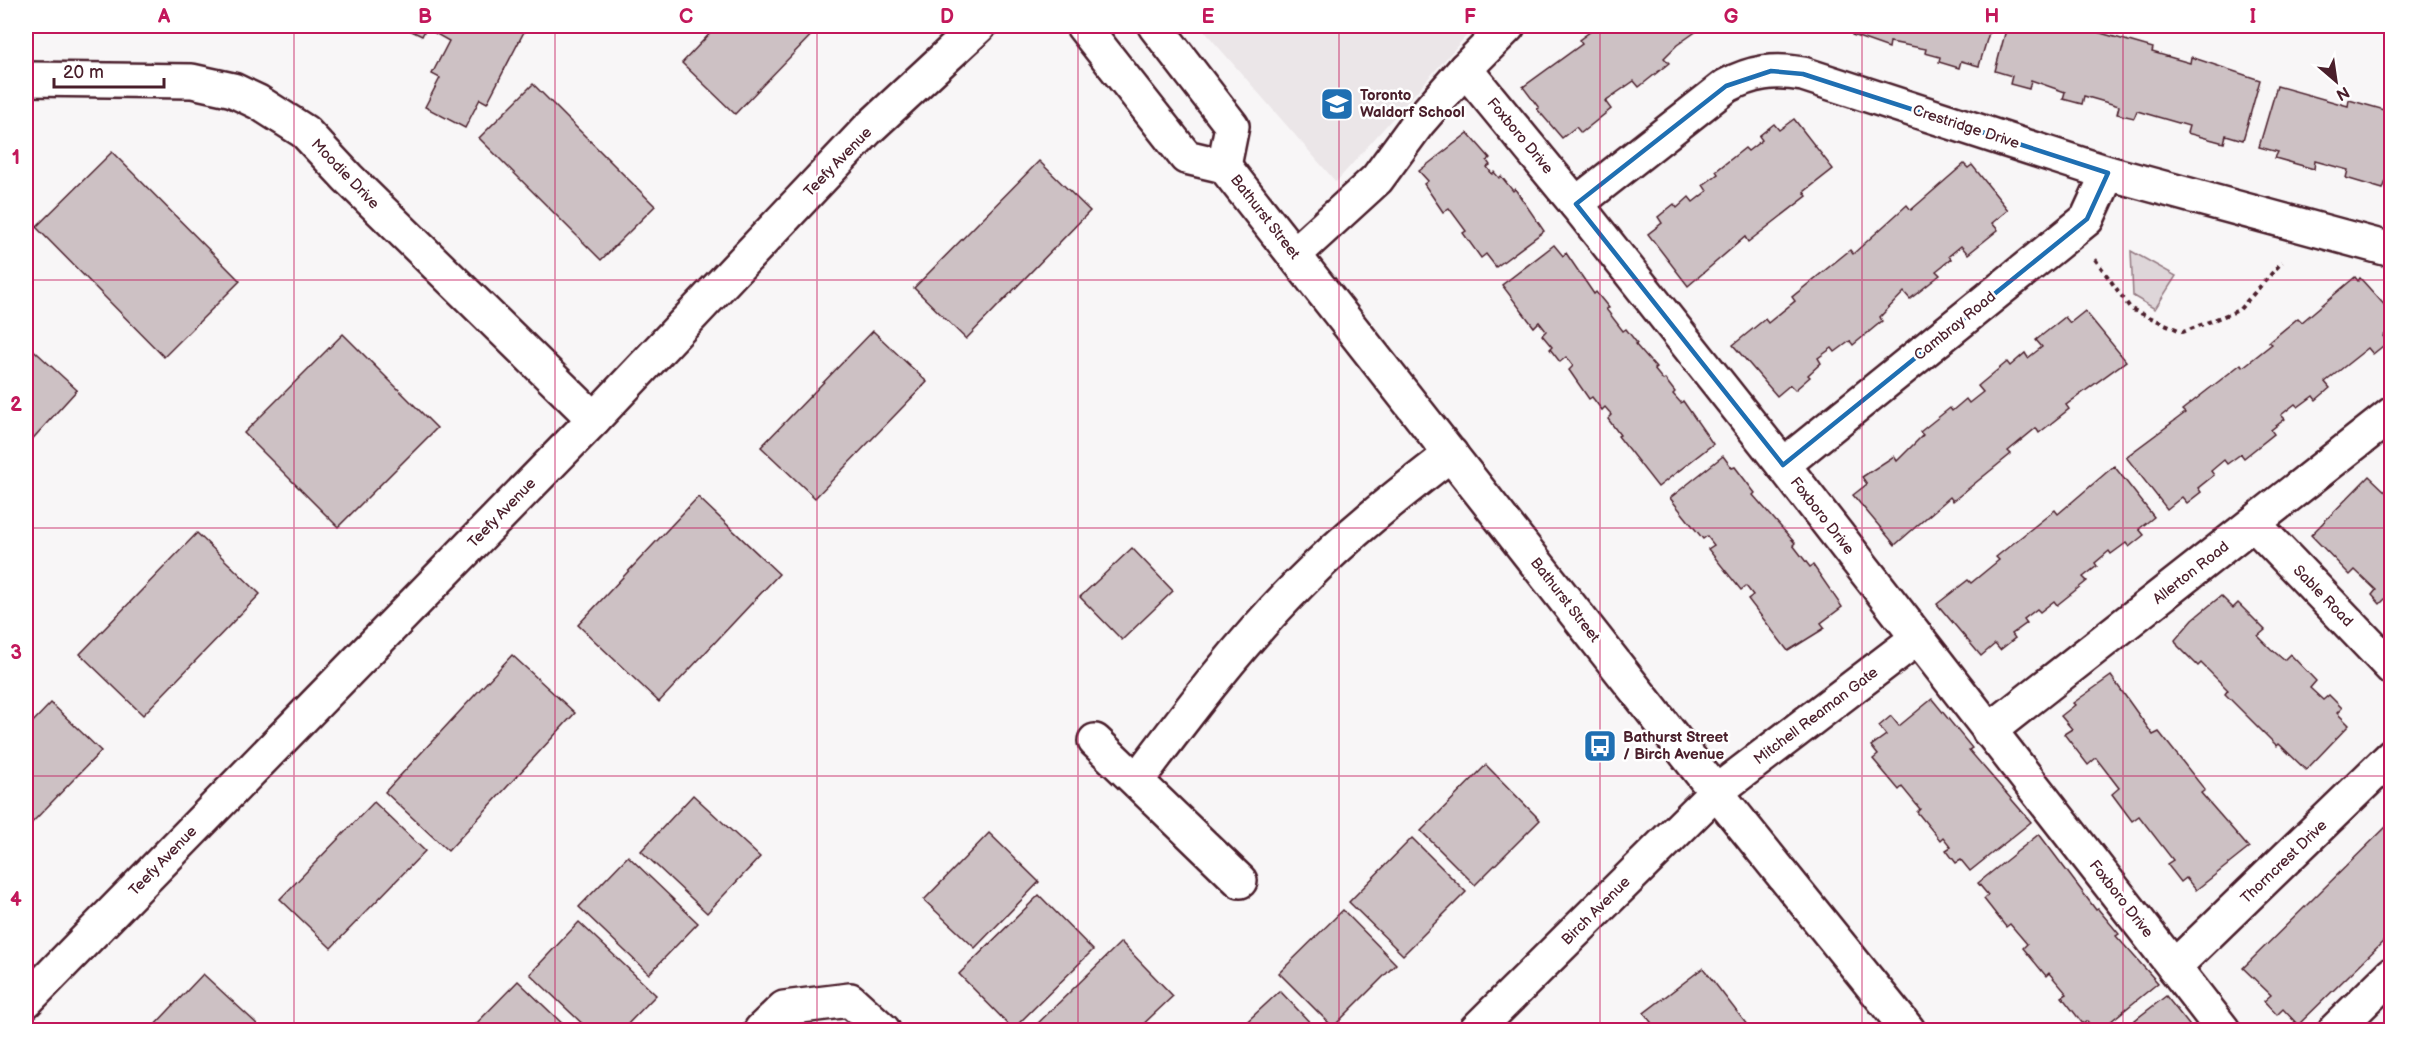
<svg xmlns="http://www.w3.org/2000/svg" width="2417" height="1056" font-family="'Balsamiq Sans',sans-serif">
	<rect width="100%" height="100%" fill="#f8f6f7"/>
	<filter id="ink" filterUnits="userSpaceOnUse"><feTurbulence type="fractalNoise" baseFrequency=".0167" numOctaves="2"/><feDisplacementMap in="SourceGraphic" scale="12" xChannelSelector="R" yChannelSelector="G"/><feConvolveMatrix kernelMatrix="1 2 1 2 8 2 1 2 1" color-interpolation-filters="sRGB"/></filter>
	<g filter="url(#ink)">
		<!-- built -->
		<g fill="#ebe6e8">
			<path d="M1200,26H1475L1336,182Z"/>
			<path d="M2391,1012V1030H2373Z"/>
		</g>
		<!-- green -->
		<path fill="#ded6d9" stroke="#947a82" stroke-width="1.5" d="M2131,251L2176,276L2155,309L2133,296Z"/>
		<!-- building -->
		<g fill="#cdc1c4" stroke="#4a1f2b" stroke-width="1.5">
			<path d="M401,26H527L487,103L480,99L465,128L425,107L440,78L432,74L449,41L426,28L422,36Z"/>
			<path d="M717,26H820L735,114L682,63Z"/>
			<path d="M1598,26H1704L1677,45L1664,58L1669,63L1639,87L1634,81L1605,101L1611,109L1581,133L1576,127L1562,138L1537,109L1539,108L1523,87L1582,44L1579,40Z"/>
			<path d="M1840,26H1991L1979,66L1961,61L1959,68L1939,62L1940,57L1925,53L1926,49L1890,42L1889,48L1852,35L1853,29Z"/>
			<path d="M2007,26H2057L2082,32L2083,28L2153,48L2152,52L2190,63L2191,57L2260,80L2243,140L2226,135L2224,143L2187,133L2189,126L2137,111L2134,118L2117,114L2119,106L2084,96L2082,104L2063,99L2065,92L2031,80L2029,89L2010,84L2012,76L1995,71Z"/>
			<path d="M533,84L655,206L601,260L479,138Z"/>
			<path d="M2277,86L2348,106L2349,100L2392,112V183L2386,181L2383,189L2346,178L2348,170L2315,161L2314,169L2275,158L2278,152L2259,147Z"/>
			<path d="M1794,119L1833,169L1804,192L1807,196L1748,242L1745,237L1688,286L1648,234L1662,223L1658,217L1674,204L1677,208L1689,197L1693,202L1707,191L1703,185L1718,174L1716,171L1745,148L1748,151L1762,140L1759,136L1774,124L1779,130Z"/>
			<path d="M1468,133L1490,158L1487,161L1490,165L1487,167L1492,174L1494,172L1499,178L1501,176L1513,191L1515,189L1544,231L1496,267L1486,254L1481,258L1463,233L1466,231L1449,208L1443,212L1439,206L1424,184L1428,181L1419,171Z"/>
			<path d="M112,152L240,281L164,357L36,227Z"/>
			<path d="M1039,161L1090,211L966,339L914,288Z"/>
			<path d="M1964,164L1968,168L1972,165L2008,210L1992,223L1998,230L1968,254L1961,246L1949,256L1951,259L1936,271L1940,275L1910,299L1904,292L1880,317L1882,321L1853,345L1850,341L1835,352L1832,348L1818,358L1821,363L1808,375L1810,377L1795,390L1790,385L1777,396L1733,345L1765,319L1768,323L1795,301L1792,297L1850,250L1853,254L1907,205L1911,210Z"/>
			<path d="M1554,245L1563,256L1566,253L1594,294L1596,292L1609,308L1606,309L1623,331L1626,329L1637,343L1635,344L1656,368L1654,369L1663,380L1665,379L1675,392L1673,394L1681,403L1683,401L1713,444L1658,487L1618,436L1620,435L1608,419L1612,415L1605,407L1602,410L1592,397L1589,399L1569,370L1573,366L1566,357L1560,362L1550,349L1552,347L1542,335L1546,331L1539,322L1534,327L1502,285Z"/>
			<path d="M2355,277L2358,281L2360,278L2389,310L2392,329L2383,336L2388,342L2373,354L2368,348L2325,382L2330,388L2316,400L2313,396L2298,407L2295,404L2281,415L2285,419L2271,430L2274,434L2244,458L2241,454L2227,464L2224,460L2211,471L2214,475L2198,488L2201,492L2187,503L2182,497L2167,509L2126,457L2185,413L2182,410L2241,364L2243,367L2272,344L2269,342L2298,318L2302,322Z"/>
			<path d="M2085,311L2126,361L2066,405L2069,409L2039,433L2036,428L2008,451L2011,454L1953,501L1950,497L1895,545L1853,495L1867,484L1862,477L1894,456L1897,461L1923,435L1920,432L1950,408L1952,411L1966,399L1969,403L1983,392L1978,386L2007,362L2010,366L2025,353L2028,358L2042,347L2036,340L2065,317L2070,323Z"/>
			<path d="M873,331L927,382L815,498L761,447Z"/>
			<path d="M343,334L437,428L338,527L244,433Z"/>
			<path d="M26,343L77,390L26,446Z"/>
			<path d="M1723,456L1732,468L1735,467L1755,493L1753,495L1795,543L1793,545L1810,567L1813,565L1842,607L1821,623L1825,628L1788,651L1748,599L1753,595L1746,586L1741,590L1708,549L1714,545L1707,536L1703,539L1670,498Z"/>
			<path d="M2114,466L2154,517L2139,529L2144,535L2129,547L2126,543L2111,554L2109,551L2095,563L2097,566L2083,577L2087,581L2057,605L2054,601L2040,612L2037,609L2024,619L2027,623L2012,634L2015,638L2000,650L1995,644L1981,656L1937,604L1968,580L1971,583L1999,560L1996,557L2055,510L2058,514Z"/>
			<path d="M2369,476L2392,498V598L2389,595L2380,604L2372,595L2376,590L2355,570L2350,575L2311,535Z"/>
			<path d="M698,497L779,574L659,702L578,625Z"/>
			<path d="M197,533L260,594L143,715L80,654Z"/>
			<path d="M1132,548L1173,591L1122,640L1080,597Z"/>
			<path d="M2221,596L2233,608L2238,603L2265,630L2258,636L2271,649L2284,660L2290,654L2316,681L2310,688L2323,700L2329,695L2342,708L2337,713L2349,725L2306,770L2279,744L2277,746L2225,694L2228,690L2201,663L2198,666L2178,646L2175,640L2193,619Z"/>
			<path d="M512,655L575,713L448,851L385,792Z"/>
			<path d="M2111,676L2153,735L2159,732L2205,790L2201,793L2249,848L2196,890L2186,878L2181,882L2167,864L2173,860L2139,816L2132,821L2112,794L2119,788L2096,758L2088,765L2064,734L2072,729L2061,716L2075,705L2073,703Z"/>
			<path d="M1932,699L1972,748L1969,750L2031,822L1970,871L1961,860L1956,863L1946,850L1951,847L1943,837L1940,840L1917,812L1920,809L1902,787L1899,790L1873,759L1878,755L1871,746L1886,735L1879,726L1891,716L1899,726Z"/>
			<path d="M51,703L101,751L26,829V729Z"/>
			<path d="M1486,765L1540,820L1475,885L1421,831Z"/>
			<path d="M693,795L760,857L707,913L641,851Z"/>
			<path d="M374,802L425,851L331,948L280,899Z"/>
			<path d="M2392,821V933L2298,1025L2283,1009L2277,1015L2264,1001L2271,995L2243,968Z"/>
			<path d="M989,833L1039,882L975,948L924,900Z"/>
			<path d="M2039,834L2096,910L2098,909L2119,934L2116,936L2158,983L2100,1030H2095L2087,1021L2083,1024L2062,997L2067,994L2049,973L2046,976L2023,948L2027,944L2010,924L2006,927L1984,899L1988,895L1978,883Z"/>
			<path d="M1412,838L1466,892L1403,955L1349,902Z"/>
			<path d="M628,856L698,923L649,974L579,907Z"/>
			<path d="M1039,895L1093,950L1013,1029L959,974Z"/>
			<path d="M1343,910L1396,964L1333,1027L1279,973Z"/>
			<path d="M579,922L656,995L622,1030H589L530,974Z"/>
			<path d="M1121,942L1173,996L1137,1030H1031Z"/>
			<path d="M1703,968L1751,1030H1657L1644,1013Z"/>
			<path d="M203,974L257,1024L251,1030H150Z"/>
			<path d="M518,981L569,1030H470Z"/>
			<path d="M1280,991L1317,1030H1238Z"/>
			<path d="M2166,996L2193,1030H2122Z"/>
		</g>
		<g fill="none" stroke-linecap="round" stroke-linejoin="round">
			<defs>
				<g id="minor">
					<path d="M1465,69L1576,204L1783,465L2223,1030"/>
					<path d="M26,79L192,81L233,90L258,102L305,132L348,178L594,419"/>
					<path d="M1576,204L1726,86C1752,72 1774,69 1803,74L2108,173L2392,250"/>
					<path d="M1294,255L1377,179L1418,123L1465,69L1508,26"/>
					<path d="M1783,465L2087,219L2108,173"/>
					<path d="M2254,524L2392,668"/>
					<path d="M1989,731L2392,414"/>
					<path d="M1095,741L1240,881"/>
					<path d="M1137,780C1189,711 1240,643 1301,582C1347,535 1399,494 1451,454"/>
					<path d="M2174,967L2392,756"/>
					<path d="M26,1001L594,419L867,130L979,26"/>
					<path d="M761,1030L784,1008L850,1000L883,1030"/>
					<path d="M1476,1030L1716,792L1916,639"/>
					<path d="M2335,1030L2392,974"/>
				</g>
				<g id="major">
					<path d="M1083,26L1186,157L1224,166L1716,792L1908,1030"/>
					<path d="M1155,26L1232,126L1224,166"/>
				</g>
			</defs>
			<!-- minor casing -->
			<use href="#minor" stroke="#4a1f2b" stroke-width="38"/>
			<!-- major casing -->
			<use href="#major" stroke="#4a1f2b" stroke-width="38"/>
			<!-- path -->
			<path stroke="#4a1f2b" stroke-width="4" stroke-dasharray="4.5 4.5" stroke-linecap="butt" d="M2095,259L2131,309L2183,332L2239,310L2282,262"/>
			<!-- minor -->
			<use href="#minor" stroke="#fff" stroke-width="33"/>
			<!-- major -->
			<use href="#major" stroke="#fff" stroke-width="33"/>
		</g>
	</g>
	<!-- marked area -->
	<path fill="none" stroke="#1f6fb2" stroke-width="4.5" stroke-linejoin="round" d="M1771,71L1803,74L2108,173L2087,219L1783,465L1576,204L1726,86Z"/>
	<!-- grid -->
	<path fill="none" stroke="#c2185b" stroke-width="1.5" stroke-opacity="0.55" d="M294,26V1030M555,26V1030M817,26V1030M1078,26V1030M1339,26V1030M1600,26V1030M1862,26V1030M2123,26V1030M26,280H2392M26,528H2392M26,776H2392"/>
	<!-- icons -->
	<defs>
		<symbol id="school-square" viewBox="-11 -11 22 22"><rect x="-9" y="-9" width="18" height="18" rx="4" fill="#1f6fb2" stroke="#fff"/><path d="M0-5L7-2L0 1L-7-2ZM-4 1L0 2.5L4 1V4Q0 6-4 4Z" fill="#fff"/></symbol>
		<symbol id="bus-square" viewBox="-11 -11 22 22"><rect x="-9" y="-9" width="18" height="18" rx="4" fill="#1f6fb2" stroke="#fff"/><path d="M-5-6H5V4H4V6H2V4H-2V6H-4V4H-5ZM-3.5-4V0h7V-4ZM-3.5 1.2v1.5H-2V1.2ZM2 1.2v1.5H3.5V1.2Z" fill="#fff"/></symbol>
	</defs>
	<g fill-rule="evenodd">
		<use href="#school-square" x="1318" y="85" width="38" height="38"/>
		<use href="#bus-square" x="1581" y="727" width="38" height="38"/>
	</g>
	<g text-anchor="middle" dominant-baseline="central" stroke-width="5" stroke-linejoin="round" paint-order="stroke">
		<!-- poi labels -->
		<g font-size="15" font-weight="bold" fill="#4a1f2b" stroke="#fff" text-anchor="start">
			<text x="1360" y="95">Toronto<tspan x="1360" dy="17">Waldorf School</tspan></text>
			<text x="1623" y="737">Bathurst Street<tspan x="1623" dy="17">/ Birch Avenue</tspan></text>
		</g>
		<!-- street labels -->
		<g font-size="15" fill="#4a1f2b" stroke="#fff">
			<text transform="translate(1966 127) rotate(18)">Crestridge Drive</text>
			<text transform="translate(1520 136) rotate(50)">Foxboro Drive</text>
			<text transform="translate(838 162) rotate(-46)">Teefy Avenue</text>
			<text transform="translate(345 174) rotate(46)">Moodie Drive</text>
			<text transform="translate(1265 217) rotate(52)">Bathurst Street</text>
			<text transform="translate(1955 326) rotate(-39)">Cambray Road</text>
			<text transform="translate(502 513) rotate(-46)">Teefy Avenue</text>
			<text transform="translate(1822 516) rotate(52)">Foxboro Drive</text>
			<text transform="translate(2191 573) rotate(-38)">Allerton Road</text>
			<text transform="translate(2323 596) rotate(46)">Sable Road</text>
			<text transform="translate(1565 600) rotate(52)">Bathurst Street</text>
			<text transform="translate(1816 716) rotate(-37)">Mitchell Reaman Gate</text>
			<text transform="translate(163 861) rotate(-46)">Teefy Avenue</text>
			<text transform="translate(2284 862) rotate(-44)">Thorncrest Drive</text>
			<text transform="translate(2121 899) rotate(52)">Foxboro Drive</text>
			<text transform="translate(1596 911) rotate(-45)">Birch Avenue</text>
		</g>
	</g>
	<!-- margin -->
	<rect width="2417" height="1056" fill="none" stroke="#fff" stroke-width="66"/>
	<!-- north arrow -->
	<g transform="translate(2336 81) rotate(151)" stroke="#ffffff" stroke-width="4.5" paint-order="stroke">
	<path d="M0-4.5L10 22L0 15L-10 22Z" fill="#4a1f2b"/>
	<text y="-9" font-size="16" font-weight="bold" text-anchor="middle" fill="#4a1f2b">N</text>
	</g>
	<!-- scale -->
	<path d="M54 78v9h110v-9" fill="none" stroke="#4a1f2b" stroke-width="3"/>
	<text x="63" y="78" font-size="18" fill="#4a1f2b" stroke="#ffffff" stroke-width="4.5" paint-order="stroke">20 m</text>
	<rect x="33" y="33" width="2351" height="990" fill="none" stroke="#c2185b" stroke-width="2"/>
	<g font-size="20" text-anchor="middle" font-weight="bold" fill="#c2185b">
		<text x="164" y="23">A</text>
		<text x="425" y="23">B</text>
		<text x="686" y="23">C</text>
		<text x="947" y="23">D</text>
		<text x="1208" y="23">E</text>
		<text x="1470" y="23">F</text>
		<text x="1731" y="23">G</text>
		<text x="1992" y="23">H</text>
		<text x="2253" y="23">I</text>
		<text x="16" y="164">1</text>
		<text x="16" y="411">2</text>
		<text x="16" y="659">3</text>
		<text x="16" y="906">4</text>
	</g>
</svg>
